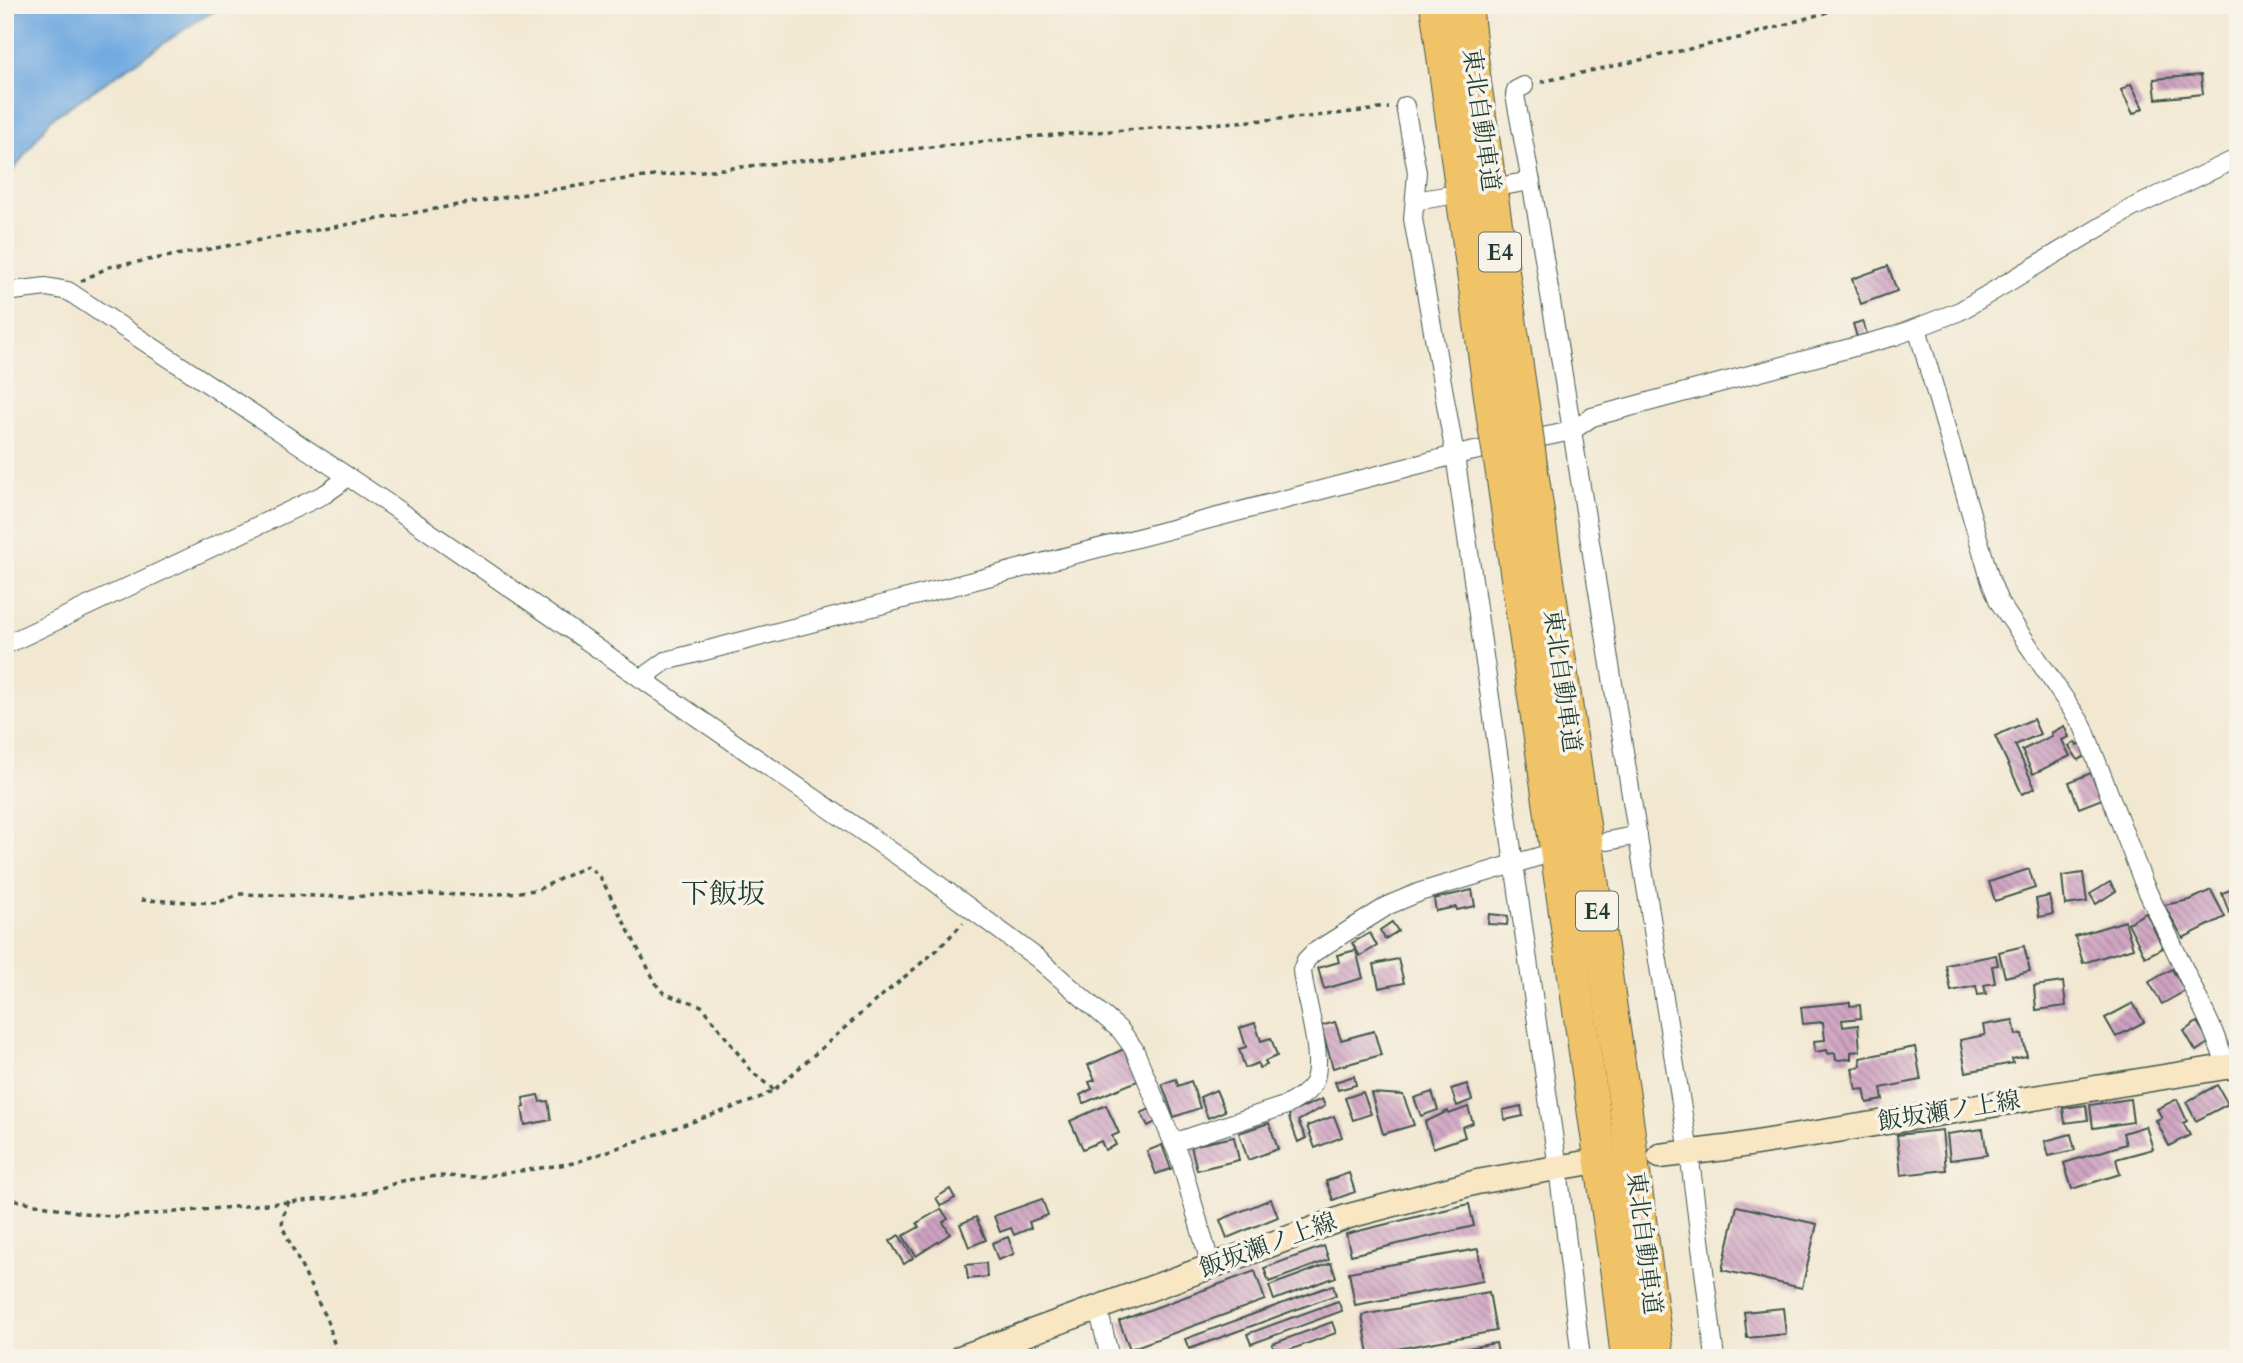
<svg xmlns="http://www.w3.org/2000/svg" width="2243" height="1363" font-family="Cardo,'Noto Serif JP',serif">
	<defs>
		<pattern id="building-back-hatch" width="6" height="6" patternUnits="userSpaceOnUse" patternTransform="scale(1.75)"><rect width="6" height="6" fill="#cfa2c1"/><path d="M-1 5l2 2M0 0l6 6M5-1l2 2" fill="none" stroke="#a7859e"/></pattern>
	</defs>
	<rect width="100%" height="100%" fill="#f7f3e8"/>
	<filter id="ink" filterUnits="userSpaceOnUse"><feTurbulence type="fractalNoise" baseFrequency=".0143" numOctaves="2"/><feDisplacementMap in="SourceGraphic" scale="14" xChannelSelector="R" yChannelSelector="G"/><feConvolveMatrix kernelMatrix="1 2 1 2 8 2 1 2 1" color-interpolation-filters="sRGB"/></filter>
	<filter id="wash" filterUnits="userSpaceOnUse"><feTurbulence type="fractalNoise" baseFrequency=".00686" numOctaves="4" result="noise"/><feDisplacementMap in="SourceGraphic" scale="28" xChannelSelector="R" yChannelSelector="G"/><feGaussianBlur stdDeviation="1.57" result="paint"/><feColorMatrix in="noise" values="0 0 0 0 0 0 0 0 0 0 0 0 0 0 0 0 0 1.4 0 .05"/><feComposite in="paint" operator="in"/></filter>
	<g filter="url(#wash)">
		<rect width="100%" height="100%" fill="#f2e8d2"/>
		<!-- water -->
		<path fill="#70a9e0" stroke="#48738a" stroke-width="2" d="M23,5H225L197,21L51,119L5,182V16Z"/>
		<g id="blocks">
			<!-- building -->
			<g fill="url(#building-back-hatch)">
				<path d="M2201,75L2203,94L2156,99L2154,79Z"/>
				<path d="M2131,84L2143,108L2133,114L2121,90Z"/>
				<path d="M1888,266L1897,291L1861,304L1852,279Z"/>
				<path d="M1863,321L1867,334L1857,337L1853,324Z"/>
				<path d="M2033,719L2040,734L2015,745L2035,788L2022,794L1995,736Z"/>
				<path d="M2064,726L2069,737L2062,740L2070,756L2033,774L2022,750L2052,736L2051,733Z"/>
				<path d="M2075,742L2077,746L2080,744L2087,755L2078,760L2069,746Z"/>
				<path d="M2091,773L2102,799L2079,808L2069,782Z"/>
				<path d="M2029,869L2035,888L1995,901L1989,882Z"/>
				<path d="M2083,873L2087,902L2065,905L2062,876Z"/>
				<path d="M2110,882L2116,891L2096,904L2090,894Z"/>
				<path d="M2238,887V909L2229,913L2222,893Z"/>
				<path d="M1472,890L1475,906L1457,910L1456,907L1436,911L1434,899Z"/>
				<path d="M2211,890L2225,917L2183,938L2164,905L2190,900Z"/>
				<path d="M2049,896L2053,914L2039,917L2036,899Z"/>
				<path d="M2146,913L2163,948L2145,957L2128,923Z"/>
				<path d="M1489,914L1508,916L1507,925L1488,924Z"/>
				<path d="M2125,921L2133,948L2083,963L2075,936Z"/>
				<path d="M1392,922L1398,931L1385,939L1380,930Z"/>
				<path d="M1370,933L1377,946L1360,956L1352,943Z"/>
				<path d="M2024,946L2030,971L2005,977L1999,952Z"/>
				<path d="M1356,950L1363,978L1324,989L1318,968L1339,962L1337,955Z"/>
				<path d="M1996,955L1998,965L1992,966L1995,983L1984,985L1986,994L1978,995L1976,986L1951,991L1946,965Z"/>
				<path d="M1398,959L1404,983L1379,988L1374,964Z"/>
				<path d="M2172,969L2185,991L2162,1004L2149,982Z"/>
				<path d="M2063,982L2066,1006L2036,1010L2034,986Z"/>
				<path d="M1850,1002V1006L1860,1005L1861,1018L1842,1020L1843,1027L1858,1025L1860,1051L1851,1052V1059L1836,1060L1835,1053L1828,1054L1827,1050L1815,1052L1814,1041L1825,1040L1823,1022L1803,1024L1801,1007Z"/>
				<path d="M2133,1003L2144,1022L2116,1037L2105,1018Z"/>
				<path d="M2013,1020L2016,1035L2022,1034L2027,1056L2012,1059L2013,1063L1966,1072L1960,1040L1985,1035L1983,1025Z"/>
				<path d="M1335,1022L1341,1040L1374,1031L1381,1055L1333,1068L1321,1026Z"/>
				<path d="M2197,1022L2210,1042L2196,1051L2184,1031Z"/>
				<path d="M1255,1023L1261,1041L1271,1038L1277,1056L1265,1061L1267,1065L1259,1068L1258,1063L1245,1068L1239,1049L1246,1047L1240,1028Z"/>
				<path d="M1915,1047L1921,1080L1881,1088L1883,1100L1867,1103L1864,1089L1856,1090L1852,1068L1861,1066L1860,1058Z"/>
				<path d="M1124,1049L1131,1065L1134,1064L1140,1080L1084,1103L1080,1095L1092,1089L1089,1082L1095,1080L1088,1065Z"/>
				<path d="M1354,1076L1356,1085L1338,1090L1335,1082Z"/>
				<path d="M1176,1079L1178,1086L1191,1081L1200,1108L1174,1117L1162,1084Z"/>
				<path d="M1467,1084L1472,1100L1457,1106L1451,1089Z"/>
				<path d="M2217,1085L2228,1104L2196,1121L2186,1102Z"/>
				<path d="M1216,1090L1225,1111L1208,1118L1200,1097Z"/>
				<path d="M1363,1092L1371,1114L1353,1120L1345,1098Z"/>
				<path d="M1432,1092L1438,1110L1421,1116L1414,1098Z"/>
				<path d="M1371,1093L1403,1095L1414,1125L1383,1134Z"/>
				<path d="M538,1095L540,1102L548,1101L551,1120L525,1125L522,1108L525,1107L523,1098Z"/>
				<path d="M1322,1099L1325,1106L1298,1121L1306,1138L1298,1142L1289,1118L1290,1113Z"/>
				<path d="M2130,1099L2133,1122L2093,1128L2090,1105Z"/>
				<path d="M2177,1099L2187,1121L2183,1123L2190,1135L2169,1146L2156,1120L2162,1118L2157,1109Z"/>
				<path d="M1106,1105L1119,1133L1112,1136L1116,1145L1105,1150L1101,1141L1083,1149L1070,1121Z"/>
				<path d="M2086,1105L2088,1120L2065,1123L2063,1108Z"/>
				<path d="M1521,1106L1523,1116L1505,1120L1503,1110Z"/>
				<path d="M1468,1107L1473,1123L1462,1127L1465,1137L1433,1148L1425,1122L1448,1111L1449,1114Z"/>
				<path d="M1150,1109L1156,1122L1148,1126L1141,1113Z"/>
				<path d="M1334,1116L1342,1137L1315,1148L1307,1126Z"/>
				<path d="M1269,1123L1278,1149L1248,1160L1239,1133Z"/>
				<path d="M2146,1126L2153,1149L2116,1159L2120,1174L2072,1189L2064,1163L2126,1144L2123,1133Z"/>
				<path d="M1983,1129L1987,1155L1950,1160L1947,1134Z"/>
				<path d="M1942,1130L1946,1170L1901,1175L1897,1135Z"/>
				<path d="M2071,1134L2075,1150L2049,1156L2045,1141Z"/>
				<path d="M1234,1137L1239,1160L1197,1170L1191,1146Z"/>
				<path d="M1162,1145L1171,1169L1156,1174L1147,1151Z"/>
				<path d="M1349,1173L1355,1192L1333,1200L1326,1181Z"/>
				<path d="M950,1189L955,1198L941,1206L936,1198Z"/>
				<path d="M1042,1199L1048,1215L1029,1222L1031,1228L1014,1235L1011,1228L1000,1232L994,1216Z"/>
				<path d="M1271,1199L1278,1217L1227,1238L1220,1220Z"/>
				<path d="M1469,1204L1474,1226L1351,1255L1346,1234Z"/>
				<path d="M1737,1206L1817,1224L1802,1288L1722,1270Z"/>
				<path d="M941,1209L948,1219L943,1222L950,1234L916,1256L903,1236L919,1227L917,1223Z"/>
				<path d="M976,1217L986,1240L969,1247L960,1224Z"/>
				<path d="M899,1235L913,1258L904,1264L890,1241Z"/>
				<path d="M1008,1237L1014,1254L998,1260L992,1243Z"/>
				<path d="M1324,1246L1329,1260L1269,1282L1264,1268Z"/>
				<path d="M1478,1249L1483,1281L1355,1305L1349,1272Z"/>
				<path d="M986,1263L987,1277L968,1279L966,1265Z"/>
				<path d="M1331,1263L1336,1277L1274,1300L1269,1286Z"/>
				<path d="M1255,1271L1265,1300L1130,1349L1119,1321Z"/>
				<path d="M1333,1285L1336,1295L1189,1349L1185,1339Z"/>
				<path d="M1489,1292L1496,1331L1369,1354L1362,1315Z"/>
				<path d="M1338,1301L1342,1311L1251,1344L1247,1334Z"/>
				<path d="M1783,1308L1786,1334L1747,1338L1744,1312Z"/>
				<path d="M1332,1322L1336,1333L1276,1355L1272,1344Z"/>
				<path d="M1496,1343L1499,1358H1423V1356Z"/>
				<path d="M1250,1352L1251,1358H1217V1355Z"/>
			</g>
		</g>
	</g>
	<g filter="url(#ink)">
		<use href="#blocks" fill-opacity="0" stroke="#3f574c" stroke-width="2"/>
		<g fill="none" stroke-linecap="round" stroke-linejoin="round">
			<defs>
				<g id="street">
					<path d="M1524,86L1516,90L1515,95L1537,215L1689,1152L1715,1358"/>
					<path d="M1405,106L1417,172L1413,219L1455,455L1558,1168L1581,1358"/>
					<path d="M1508,185L1531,181"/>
					<path d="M1415,201L1445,196"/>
					<path d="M5,292L46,287L68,291L386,502L924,874L1037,958L1121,1031L1134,1049L1180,1159L1211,1266"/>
					<path d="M1917,328L1990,579L1999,602L2083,726L2144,884L2211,1026L2227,1066"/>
					<path d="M5,645L325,494L339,484L345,475"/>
					<path d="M641,679L666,661L1455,455L1572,431L1592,417L1895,336L1960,311L2132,208L2238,158"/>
					<path d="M1608,841L1638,835"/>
					<path d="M1173,1143L1287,1105C1296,1100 1307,1094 1313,1084C1326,1060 1304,999 1302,970L1306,960L1313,953L1389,905L1420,892L1544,855"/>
					<path d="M1098,1308L1110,1358"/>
				</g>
				<g id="secondary">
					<path d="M1660,1156L1725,1148L2238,1065"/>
					<path d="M960,1358L1349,1216L1477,1182L1585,1163"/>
				</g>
				<g id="highway">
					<path d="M1436,5L1494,425"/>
					<path d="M1466,5L1475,83L1525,420"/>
					<path d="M1531,465L1625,1104L1658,1358"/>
					<path d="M1502,473L1618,1282L1627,1358"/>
				</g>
			</defs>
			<!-- street casing -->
			<use href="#street" stroke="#3f574c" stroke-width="20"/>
			<!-- secondary casing -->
			<use href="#secondary" stroke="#3f574c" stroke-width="27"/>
			<!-- highway casing -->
			<use href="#highway" stroke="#3f574c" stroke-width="34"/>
			<!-- path -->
			<g stroke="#3f574c" stroke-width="3.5" stroke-dasharray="5 5" stroke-linecap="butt">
				<path d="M1541,82L1743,37L1851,5"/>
				<path d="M81,281L109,267L480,201L617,180L1027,137L1307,117L1389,108"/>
				<path d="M141,900L217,903L240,894L351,897L393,894L490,895L537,890L587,866L599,875L603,882L659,989C672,1000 689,999 703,1007L752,1072L774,1090"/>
				<path d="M5,1198L83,1213L120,1217L346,1197L369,1192L402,1181L437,1176L480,1177L574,1163L755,1100L774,1090L873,1003L937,950L963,923"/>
				<path d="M289,1201L283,1216L282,1226L329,1325L338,1358"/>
			</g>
			<!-- street -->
			<use href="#street" stroke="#fff" stroke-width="18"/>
			<!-- secondary -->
			<use href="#secondary" stroke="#f9e7c3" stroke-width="24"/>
			<!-- highway -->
			<use href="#highway" stroke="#f1c369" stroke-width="32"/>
			<defs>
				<g id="highway-bridge">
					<path d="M1525,420L1531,465"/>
					<path d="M1494,425L1502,473"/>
				</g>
			</defs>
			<!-- highway-bridge casing -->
			<use href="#highway-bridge" stroke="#3f574c" stroke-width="34" stroke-linecap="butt"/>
			<!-- highway-bridge -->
			<use href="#highway-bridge" stroke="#f1c369" stroke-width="32"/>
		</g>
	</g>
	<g text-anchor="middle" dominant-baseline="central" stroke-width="7" stroke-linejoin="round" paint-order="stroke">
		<!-- shield labels -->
		<g fill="#f7f3e8" stroke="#60746a" stroke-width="2">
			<rect x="1479" y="232.5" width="42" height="39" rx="5"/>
			<rect x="1576" y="891.5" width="42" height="39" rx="5"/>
		</g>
		<g font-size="23" font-weight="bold" fill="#1f3d34">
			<text x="1500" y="252">E4</text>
			<text x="1597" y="911">E4</text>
		</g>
		<!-- street labels -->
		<g font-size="24" fill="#1f3d34" stroke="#f7f3e8">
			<text transform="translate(1481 120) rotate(82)">東北自動車道</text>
			<text transform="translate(1562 681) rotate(82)">東北自動車道</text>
			<text transform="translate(1949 1111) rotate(-9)">飯坂瀬ノ上線</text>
			<text transform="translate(1644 1243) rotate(83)">東北自動車道</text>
			<text transform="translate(1268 1245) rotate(-20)">飯坂瀬ノ上線</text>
		</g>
		<!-- quarter labels -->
		<g font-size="28" fill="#1f3d34" stroke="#f7f3e8">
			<text x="723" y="894">下飯坂</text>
		</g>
	</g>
	<!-- margin -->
	<rect width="2243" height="1363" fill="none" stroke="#f7f3e8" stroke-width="28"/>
</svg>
